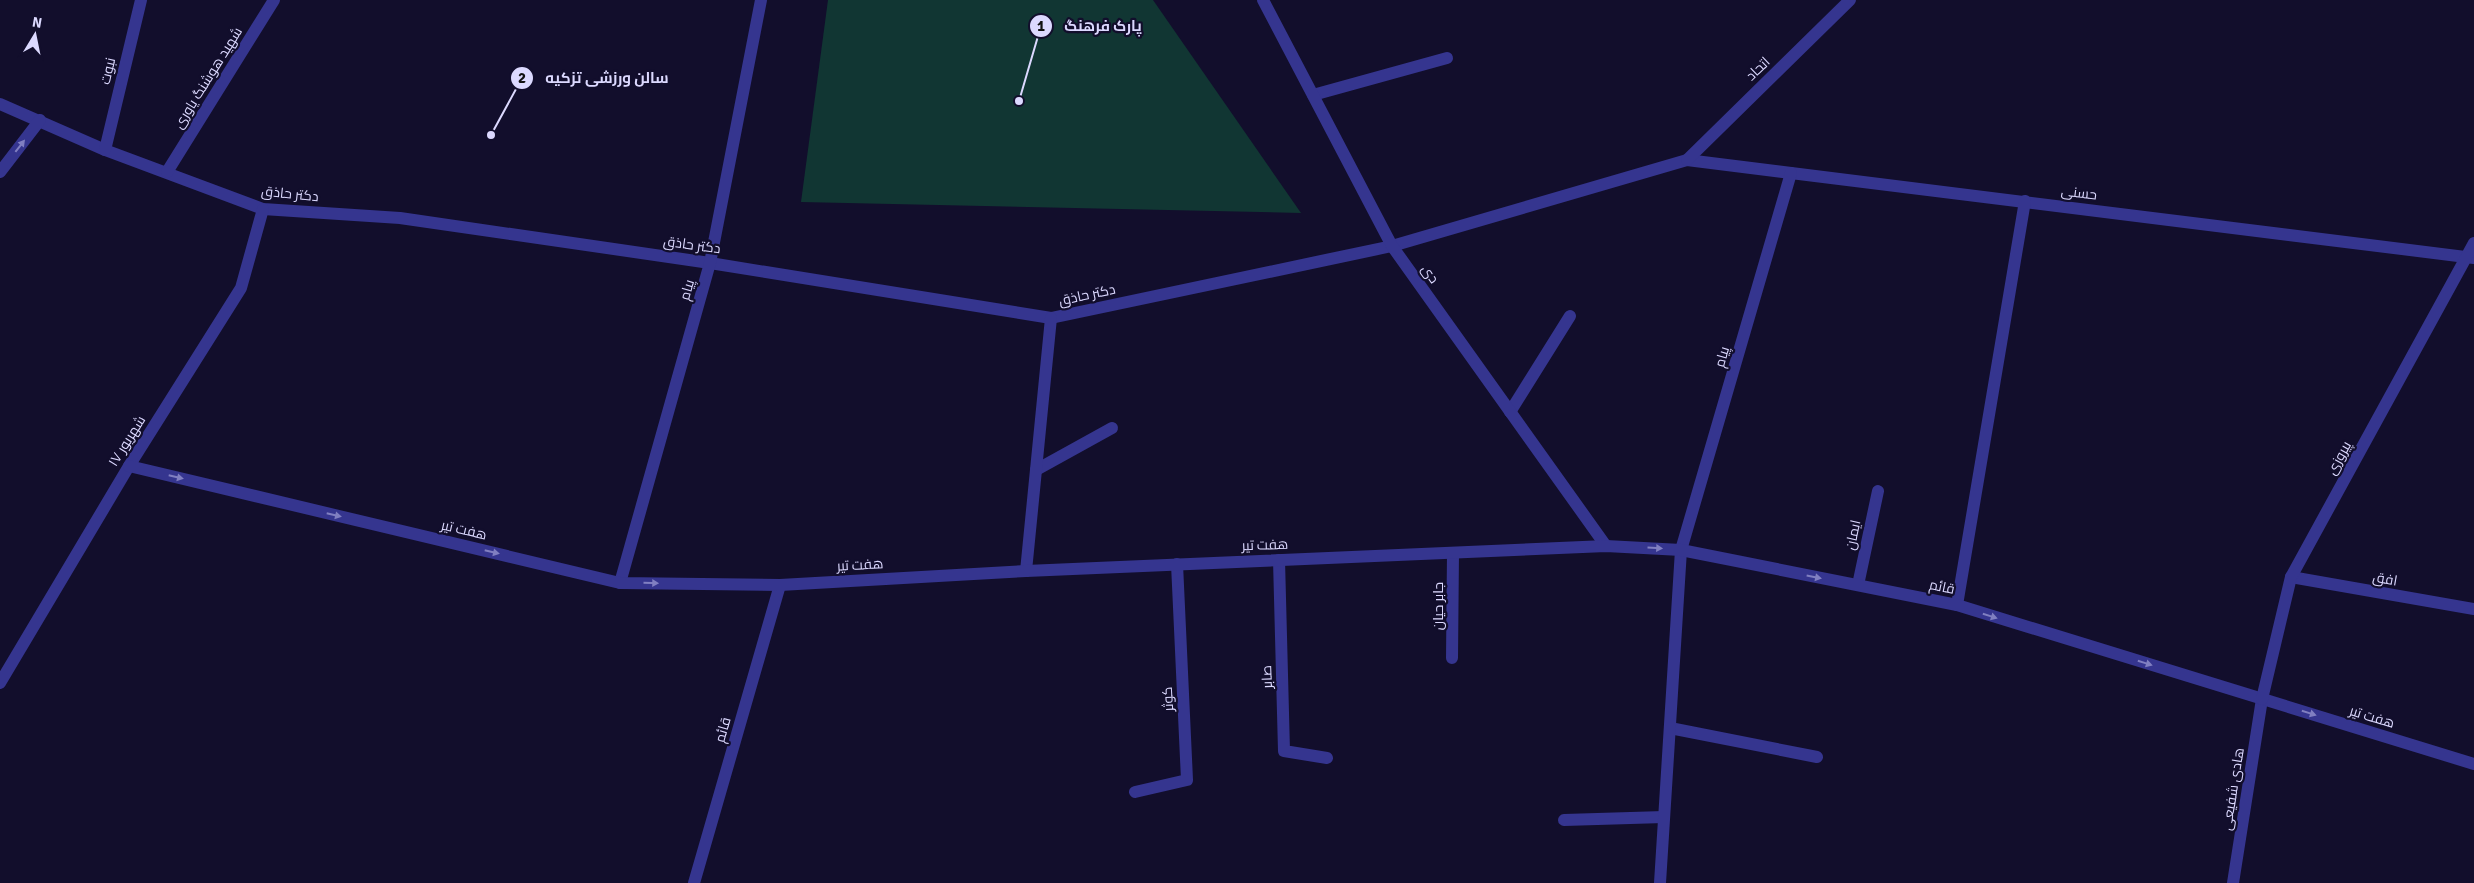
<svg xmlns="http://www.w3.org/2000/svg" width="2474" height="883" font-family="Signika,Cairo,sans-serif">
	<rect width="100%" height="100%" fill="#120e2c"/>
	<!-- green -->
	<path fill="#113633" d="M828,0H1153L1301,213L801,202Z"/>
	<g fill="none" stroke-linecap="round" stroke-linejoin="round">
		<!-- minor -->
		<g stroke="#35358f" stroke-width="12">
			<path d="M1313,95L1447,58"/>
			<path d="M0,104L105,150L263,209L400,218L710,263L1051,318L1392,246L1687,160L2474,258"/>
			<path d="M105,150L141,0"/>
			<path d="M1687,160L1850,0"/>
			<path d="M0,172L40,120"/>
			<path d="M167,172L274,0"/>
			<path d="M1510,412L1570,316"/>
			<path d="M1036,470L1112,428"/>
			<path d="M1279,560L1284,751L1327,758"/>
			<path d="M1026,571L1051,318"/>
			<path d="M2291,577L2474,609"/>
			<path d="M620,583L710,263L761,0"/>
			<path d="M1858,585L1878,491"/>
			<path d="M1957,605L2025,201"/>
			<path d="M1452,658L1453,553"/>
			<path d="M0,683L129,466L241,288L263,209"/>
			<path d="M1670,728L1817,757"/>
			<path d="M1135,792L1187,780L1177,564"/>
			<path d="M1564,820L1664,817"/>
			<path d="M694,883L780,585"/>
			<path d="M1660,883L1681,550L1791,173"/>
			<path d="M2233,883L2262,699"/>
		</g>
		<!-- tertiary -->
		<g stroke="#35358f" stroke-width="12">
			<path d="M1263,0L1392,246L1606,546"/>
			<path d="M129,466L620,583L780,585L1026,571L1606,546L1681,550L1957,605L2474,764"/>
			<path d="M2262,699L2291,577L2474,243"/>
		</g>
	</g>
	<!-- one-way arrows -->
	<defs><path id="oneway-solid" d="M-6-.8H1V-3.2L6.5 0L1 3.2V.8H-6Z" transform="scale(1.25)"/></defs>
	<g fill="#807fc1">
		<use href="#oneway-solid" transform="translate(20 146) rotate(-52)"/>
		<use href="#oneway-solid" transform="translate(176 477) rotate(13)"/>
		<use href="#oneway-solid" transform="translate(334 515) rotate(13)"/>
		<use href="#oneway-solid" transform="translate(1655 548) rotate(3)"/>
		<use href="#oneway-solid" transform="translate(492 552) rotate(13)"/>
		<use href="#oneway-solid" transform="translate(1814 577) rotate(11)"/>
		<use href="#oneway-solid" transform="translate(651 583) rotate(1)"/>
		<use href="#oneway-solid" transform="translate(1990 616) rotate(17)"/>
		<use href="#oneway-solid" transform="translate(2145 663) rotate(17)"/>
		<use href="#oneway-solid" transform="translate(2309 713) rotate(17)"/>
	</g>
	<g text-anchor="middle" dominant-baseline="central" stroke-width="4.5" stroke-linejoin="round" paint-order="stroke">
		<!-- street labels -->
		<g font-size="14" fill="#dcd9ff" stroke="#120e2c">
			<text transform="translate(1758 69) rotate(-44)">اتحاد</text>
			<text transform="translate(108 71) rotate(-77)">نبوت</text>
			<text transform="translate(208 78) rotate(-58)">شهید هوشنگ یاوری</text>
			<text transform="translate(2079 193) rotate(7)">حسنی</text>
			<text transform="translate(290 194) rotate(6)">دکتر حاذق</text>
			<text transform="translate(692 245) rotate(8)">دکتر حاذق</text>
			<text transform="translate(1430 274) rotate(54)">دی</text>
			<text transform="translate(687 290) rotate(-74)">پیام</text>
			<text transform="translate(1087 295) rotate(-12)">دکتر حاذق</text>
			<text transform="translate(1722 357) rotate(-74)">پیام</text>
			<text transform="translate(127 441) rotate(-58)">۱۷ شهریور</text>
			<text transform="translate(2339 458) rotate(-61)">پیروزی</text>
			<text transform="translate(464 530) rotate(13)">هفت تیر</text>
			<text transform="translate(1853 535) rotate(-78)">ایمان</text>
			<text transform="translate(1265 545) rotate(-2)">هفت تیر</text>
			<text transform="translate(860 565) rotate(-3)">هفت تیر</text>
			<text transform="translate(2385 579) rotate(10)">افق</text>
			<text transform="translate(1942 587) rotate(12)">قائم</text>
			<text transform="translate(1438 606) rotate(-90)">جابر حیان</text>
			<text transform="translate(1267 677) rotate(-92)">صابر</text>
			<text transform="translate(1168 699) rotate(-93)">کوثر</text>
			<text transform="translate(2372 717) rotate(17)">هفت تیر</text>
			<text transform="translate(723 730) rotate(-74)">قائم</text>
			<text transform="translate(2233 789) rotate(-81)">هادی شفیعی</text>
		</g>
	</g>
	<!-- callouts -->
	<path fill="none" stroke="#dcd9ff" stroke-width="2" d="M1019 101L1041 26M491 135L522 78"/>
	<g fill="#dcd9ff" stroke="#120e2c" stroke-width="2">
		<circle cx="1019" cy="101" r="5"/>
		<circle cx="491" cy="135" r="5"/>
		<circle cx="1041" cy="26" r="12"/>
		<circle cx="522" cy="78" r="12"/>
	</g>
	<g font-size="15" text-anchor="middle" font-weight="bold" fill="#111">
		<text x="1041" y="31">1</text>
		<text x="522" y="83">2</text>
	</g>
	<g font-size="15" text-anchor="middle" font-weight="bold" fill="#dcd9ff" stroke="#120e2c" stroke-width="4.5" stroke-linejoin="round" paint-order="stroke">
		<text x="1103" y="31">پارک فرهنگ</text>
		<text x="607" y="83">سالن ورزشی تزکیه</text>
	</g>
	<!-- north arrow -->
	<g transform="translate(35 35) rotate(10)" stroke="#120e2c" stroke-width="4" paint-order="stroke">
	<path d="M0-4L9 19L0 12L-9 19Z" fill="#dcd9ff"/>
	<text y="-8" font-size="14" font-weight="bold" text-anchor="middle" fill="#dcd9ff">N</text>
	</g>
</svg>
